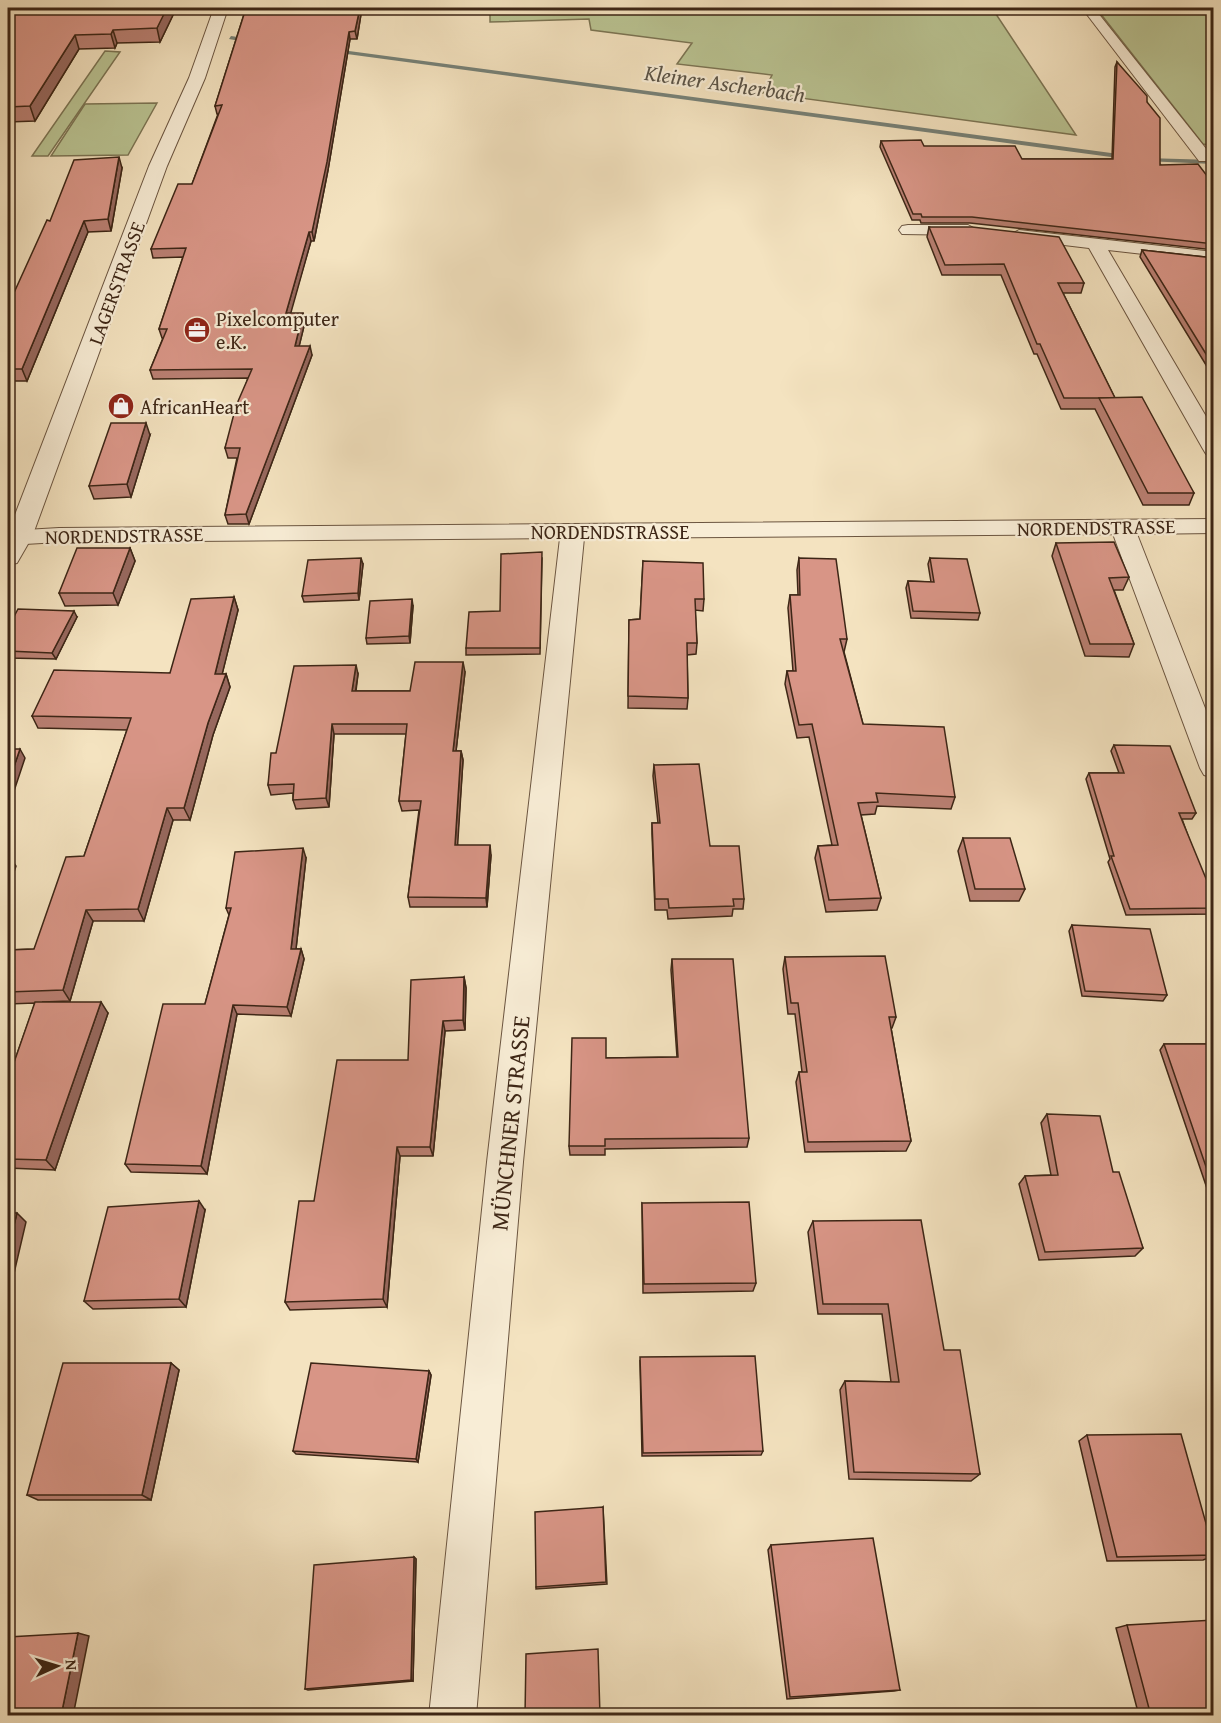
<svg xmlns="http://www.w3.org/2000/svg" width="1221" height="1723" font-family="'Gentium Book Plus',serif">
	<rect width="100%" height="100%" fill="#f4e3c0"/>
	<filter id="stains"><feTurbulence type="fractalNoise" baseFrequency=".00333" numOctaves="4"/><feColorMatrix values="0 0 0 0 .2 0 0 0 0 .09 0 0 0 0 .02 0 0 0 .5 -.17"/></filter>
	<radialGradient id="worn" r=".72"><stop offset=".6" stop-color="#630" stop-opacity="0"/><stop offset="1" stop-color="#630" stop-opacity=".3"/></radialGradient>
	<!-- green -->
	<g fill="#bac493" stroke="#7c7554" stroke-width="1.5">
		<path d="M490,8H992L1076,135L763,93L772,75L677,64L692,43L591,30L589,19L490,22Z"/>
		<path d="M1096,8H1213V146L1203,144Z"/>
		<path d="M105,51L120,52L48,156H32Z"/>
		<path d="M157,103L128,155L51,156L85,104Z"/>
	</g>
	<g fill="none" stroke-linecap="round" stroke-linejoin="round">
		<!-- stream -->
		<g fill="#768177" fill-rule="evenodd">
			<path d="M231,36L251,39L254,41L251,43L229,39Z"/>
			<path d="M334,49L1126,155L1129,157L1126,159L332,52Z"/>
			<path d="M1146,158L1214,160V164L1144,161V159Z"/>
		</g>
		<defs>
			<g id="minor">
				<path d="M1082,8H1094L1211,155L1213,158L1211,161H1199Z"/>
				<path d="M908,225H968L977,230L968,235L902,234L899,230L902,226Z"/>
				<path d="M1019,230L1214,252V262L1108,250L1214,430V455L1206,454L1203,449L1089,248L1013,239L1010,235Z"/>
				<path d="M1214,519V533L1137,534L1214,731V778L1204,775L1200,768L1113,534L584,538L523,1162L476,1716H429L487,1162L560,538L59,542L8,545V531L59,528Z"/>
			</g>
			<path id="tertiary" d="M214,8H228L205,78L167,166L32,537L17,563L8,565V533L149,166L189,78Z"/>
		</defs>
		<!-- minor casing -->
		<use href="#minor" stroke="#6b5540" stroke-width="2"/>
		<!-- tertiary casing -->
		<use href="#tertiary" stroke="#6b5540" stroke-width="2"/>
		<!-- minor -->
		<use href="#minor" fill="#f8edd6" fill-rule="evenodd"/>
		<!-- tertiary -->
		<use href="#tertiary" fill="#f8edd6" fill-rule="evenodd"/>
	</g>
	<!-- wall -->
	<g fill="#ba8073" stroke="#3d2616" stroke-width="1.5">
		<path d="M8,8L174,13L160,42L117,43L115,48L79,49L35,121L8,122Z"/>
		<path d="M246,8H381H362L357,39H350L328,170L314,241H311L290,313L305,322L299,346L312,355L249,524H228L225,515L237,458H228L225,448L248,378L153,379L150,370L163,338H162L159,329L183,257L153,258L151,249L192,184L218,114H217L215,106Z"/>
		<path d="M1117,62L1147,102L1160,165L1214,185V250L970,223H921L920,220H912L880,147L881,141L1022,159H1112L1115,67Z"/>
		<path d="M122,168L111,231L88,232L27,381H8V306L50,221Z"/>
		<path d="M929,227L1084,283L1081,293H1063L1115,398L1194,493L1189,505H1143L1095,409H1061L1037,354H1034L1001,275H942L927,237Z"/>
		<path d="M1142,250L1214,258V378L1140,257Z"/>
		<path d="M150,435L131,497L94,499L89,486Z"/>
		<path d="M1056,543L1129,577L1123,590H1114L1134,644L1129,657L1085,656L1052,556Z"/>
		<path d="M130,548L135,561L118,605L65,606L59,593Z"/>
		<path d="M799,558L847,639L844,652L863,724L955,797L951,809L877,806L875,814L861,815L881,898L877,910L826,912L815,858L818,846L832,845L809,737L797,738L785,684L787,671H793L788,608L790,595H798L797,570Z"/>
		<path d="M930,558L980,613L978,620L911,618L906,588L908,581L931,582L928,564Z"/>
		<path d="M542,559L540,654L466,655V648L500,611Z"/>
		<path d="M643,561L704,599L703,611L695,610L697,643L696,654L687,655L688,698L687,709L628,708L629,620L640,619Z"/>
		<path d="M363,564L359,600L304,602L302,596Z"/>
		<path d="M234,597L238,610L222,674H226L230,687L213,735L190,820H173L144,921H93L70,1001L42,1002L108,1013L55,1170L8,1168V1074H10L35,1003L8,1004V950L34,949L84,856L127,730L38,728L32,716L170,673Z"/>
		<path d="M413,606L410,643L367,644L366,638Z"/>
		<path d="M77,617L56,659L8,658V628Z"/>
		<path d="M465,672L456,751H461L463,760L457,845L491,855L487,907H410L408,897L419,810L402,811L399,801L406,734H334L329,807L296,809L293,800V793L271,795L268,785L276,753L358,674L356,691H410Z"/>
		<path d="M1114,745L1196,813L1192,819H1182L1214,908V914L1126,915L1108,862L1110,859L1086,779L1089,773H1119L1111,751Z"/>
		<path d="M654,765L710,846L744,899L743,909H733L732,916L668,919L667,910H655L652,834V823H658L653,776Z"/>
		<path d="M963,838L1025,889L1019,901H970L958,851Z"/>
		<path d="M306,858L296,949H301L304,959L291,1016L237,1014L207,1174L131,1172L125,1164L205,1004L229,915L226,908Z"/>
		<path d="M1072,925L1167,995L1163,1001L1082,996L1069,931Z"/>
		<path d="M785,957L896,1017L892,1028H891L911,1141L906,1151L805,1152L796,1082L799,1072H802L795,1014H788L783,969Z"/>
		<path d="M672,959L749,1138L747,1147L605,1149V1155H570L569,1146L606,1058L677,1057L671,970Z"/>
		<path d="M464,977L466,988L465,1030L445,1031L433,1156H400L387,1307L290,1310L285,1302L314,1201Z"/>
		<path d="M1164,1044H1214V1209L1160,1050Z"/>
		<path d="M1047,1114L1113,1172L1143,1248L1135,1256L1039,1260L1019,1184L1025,1176L1051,1175L1041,1123Z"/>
		<path d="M642,1203L756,1283L753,1291L643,1293Z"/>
		<path d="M205,1210L186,1307L93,1309L84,1301Z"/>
		<path d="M813,1221L944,1350L980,1474L971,1481L849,1479L840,1390L845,1381L891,1382L882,1314H818L808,1232Z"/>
		<path d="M640,1361L763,1451L761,1455L642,1456Z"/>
		<path d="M171,1363L179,1370L151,1500H38L27,1495Z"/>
		<path d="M429,1371L431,1375L418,1462L296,1454L293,1451Z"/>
		<path d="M1087,1435L1214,1556L1203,1560L1107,1561L1079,1441Z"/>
		<path d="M603,1507L607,1584L536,1589V1587Z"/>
		<path d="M771,1545L900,1690L894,1691L787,1699L768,1550Z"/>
		<path d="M414,1557L416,1559L413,1681L308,1690L305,1689Z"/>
		<path d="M1127,1625L1214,1716H1139L1116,1628Z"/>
	</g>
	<!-- shaded-wall -->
	<g fill="#97685e" stroke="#3d2616" stroke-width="1.5">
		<path d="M165,8H173L174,13L160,42L157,28Z"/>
		<path d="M360,8H362L357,39L355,31Z"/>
		<path d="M113,30L117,43L115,48L111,34Z"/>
		<path d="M349,32L350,39L328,170L314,241L312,232Z"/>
		<path d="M75,35L79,49L35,121L30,106Z"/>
		<path d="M119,157L122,168L111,231L108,219Z"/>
		<path d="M84,221L88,232L27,381L22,369Z"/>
		<path d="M309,232L311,241L288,323L286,313Z"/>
		<path d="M303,313L305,322L297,355L295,346Z"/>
		<path d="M310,346L312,355L249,524L246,514Z"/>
		<path d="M146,423L150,435L131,497L127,484Z"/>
		<path d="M130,548L135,561L118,605L113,593Z"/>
		<path d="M361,558L363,564L359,600L358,593Z"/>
		<path d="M234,597L238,610L219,687L215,674Z"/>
		<path d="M412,599L413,606L410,643L409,636Z"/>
		<path d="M74,611L77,617L56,659L52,653Z"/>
		<path d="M463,662L465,672L455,760L453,751Z"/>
		<path d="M356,665L358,674L354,701L352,691Z"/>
		<path d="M226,674L230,687L213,735L190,820L184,808L208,723Z"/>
		<path d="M332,724L334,734L329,807L326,798Z"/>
		<path d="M20,749L25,758L8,809V784Z"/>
		<path d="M461,751L463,760L457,855L455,845Z"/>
		<path d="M167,808L173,820L144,921L138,909Z"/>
		<path d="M490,845L491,855L487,907L486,898Z"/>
		<path d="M303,848L306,858L295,958L291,949Z"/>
		<path d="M10,857L16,866L8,889V865Z"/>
		<path d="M86,910L93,921L70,1001L63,990Z"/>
		<path d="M301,949L304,959L291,1016L287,1007Z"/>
		<path d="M464,977L466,988L465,1030L463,1020Z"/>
		<path d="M101,1002L108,1013L55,1170L46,1160Z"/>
		<path d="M233,1005L237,1014L207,1174L201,1166Z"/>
		<path d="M443,1021L445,1031L433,1156L430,1147Z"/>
		<path d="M397,1147L400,1156L387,1307L383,1299Z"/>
		<path d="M199,1201L205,1210L186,1307L179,1299Z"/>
		<path d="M17,1213L26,1222L8,1299V1249Z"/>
		<path d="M171,1363L179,1370L151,1500L142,1495Z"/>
		<path d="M429,1371L431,1375L418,1462L416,1459Z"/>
		<path d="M414,1557L416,1559L413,1681L411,1680Z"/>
		<path d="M78,1633L89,1636L73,1716H61Z"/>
	</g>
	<!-- building -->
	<g fill="#d89586" stroke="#3d2616" stroke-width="1.5">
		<path d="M8,8H167L157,28L113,30L111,34L75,35L30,106L8,107Z"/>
		<path d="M246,8H360L355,31L349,32L327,162L312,232H309L286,313H303L295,346H310L246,514L225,515L240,448H225L236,406L252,369L150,370L167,329H159L186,248L151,249L178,184H192L222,105L215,106Z"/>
		<path d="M1117,62L1147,96V102L1160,118V165L1198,164L1214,185V244L972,217H922L921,214H913L881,141L921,140L924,146H1015L1022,159H1113Z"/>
		<path d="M119,157L108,219L84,221L22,369H8V306L47,220L50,221L74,160Z"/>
		<path d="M929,227H972L1059,237L1084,283H1058L1115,398H1064L1040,344H1037L1004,264L945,265Z"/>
		<path d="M1142,250L1214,258V367Z"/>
		<path d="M1142,397L1194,493H1148L1099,398Z"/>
		<path d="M111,423H146L127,484L89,486Z"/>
		<path d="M1114,542L1129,577L1109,578L1134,644H1090L1056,543Z"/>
		<path d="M77,548H130L113,593H59Z"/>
		<path d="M542,552L540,648H466L469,612L500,611L501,554Z"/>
		<path d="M361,558L358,593L302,596L308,560Z"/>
		<path d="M799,558L836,559L847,639H840L863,724L944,727L955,797L876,793L878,802L858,803L881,898L829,900L818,846L838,845L812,724L799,725L787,671H796L790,595H800Z"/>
		<path d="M930,558L967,559L980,613L913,611L908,581L934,582Z"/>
		<path d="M643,561L703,563L704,599H695L697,643H687L688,698L628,696L629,620L640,619Z"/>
		<path d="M234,597L215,674H226L208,723L184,808H167L138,909L86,910L63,990L8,992V950L34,949L66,857L84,856L131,718L32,716L54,670L170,673L191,599Z"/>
		<path d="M412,599L409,636L366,638L370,601Z"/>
		<path d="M18,609L74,611L52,653L8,651V628Z"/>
		<path d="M415,662H463L453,751H461L455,845H490L486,898L408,897L421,801H399L407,724H332L326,798L293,800L294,784L268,785L271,753H276L294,666L356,665L352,691H410Z"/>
		<path d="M1114,745L1170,746L1196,813H1179L1214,898V908L1130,909L1111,856H1114L1089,773H1124Z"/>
		<path d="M8,749H20L8,784Z"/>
		<path d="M699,764L710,846H739L744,899H733L734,906L669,908L668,899H655L652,823H660L654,765Z"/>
		<path d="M963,838H1010L1025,889H975Z"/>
		<path d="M303,848L291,949H301L287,1007L233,1005L201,1166L125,1164L163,1004H205L231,908H226L235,852Z"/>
		<path d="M1072,925L1150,929L1167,995L1085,991Z"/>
		<path d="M885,956L896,1017H889L911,1141L808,1142L799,1072H807L798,1003H791L785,957Z"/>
		<path d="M672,959H733L749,1138L605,1139V1146H569L572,1038H606V1058L678,1057Z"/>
		<path d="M464,977L463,1020L443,1021L430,1147H397L383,1299L285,1302L299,1201H314L337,1060H408L411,980Z"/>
		<path d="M35,1002H101L46,1160L8,1159V1074H10Z"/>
		<path d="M1164,1044H1214V1190Z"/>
		<path d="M1047,1114L1100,1116L1113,1172H1119L1143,1248L1045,1252L1025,1176L1058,1175Z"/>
		<path d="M199,1201L179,1299L84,1301L108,1207Z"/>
		<path d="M749,1202L756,1283L644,1284L642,1203Z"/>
		<path d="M8,1213H17L8,1249Z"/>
		<path d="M921,1220L944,1350H960L980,1474L854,1472L845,1381L899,1382L888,1304H823L813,1221Z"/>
		<path d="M755,1356L763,1451L643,1453L640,1357Z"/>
		<path d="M63,1363H171L142,1495H27Z"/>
		<path d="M311,1363L429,1371L416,1459L293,1451Z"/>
		<path d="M1181,1434L1214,1552V1555L1117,1557L1087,1435Z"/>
		<path d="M603,1507L606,1582L536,1587L535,1512Z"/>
		<path d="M873,1538L900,1690L790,1697L771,1545Z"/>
		<path d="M414,1557L411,1680L305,1689L314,1565Z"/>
		<path d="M1214,1620V1716H1151L1127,1625Z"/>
		<path d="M78,1633L61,1716H8V1637Z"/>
		<path d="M598,1649L600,1716H525L526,1654Z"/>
	</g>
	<!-- icons -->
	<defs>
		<symbol id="office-disc" viewBox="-11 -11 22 22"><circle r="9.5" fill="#8f2418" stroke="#f8edd6"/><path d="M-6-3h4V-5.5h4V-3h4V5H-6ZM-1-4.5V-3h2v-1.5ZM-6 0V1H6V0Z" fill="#fff"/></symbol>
		<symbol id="shop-disc" viewBox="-11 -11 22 22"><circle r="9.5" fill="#8f2418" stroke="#f8edd6"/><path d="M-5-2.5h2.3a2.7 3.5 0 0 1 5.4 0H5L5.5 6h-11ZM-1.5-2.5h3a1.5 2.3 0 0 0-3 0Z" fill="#fff"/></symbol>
	</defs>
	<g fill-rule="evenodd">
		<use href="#office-disc" x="182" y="315" width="30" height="30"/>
		<use href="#shop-disc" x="106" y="391" width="30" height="30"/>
	</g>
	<g text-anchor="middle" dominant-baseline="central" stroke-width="4.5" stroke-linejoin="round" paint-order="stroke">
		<!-- far-street labels -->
		<g font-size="20" fill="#3d2616" stroke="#f8edd6">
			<text transform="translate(116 283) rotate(-70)">LAGERSTRASSE</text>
			<text transform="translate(1096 527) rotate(-1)">NORDENDSTRASSE</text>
			<text x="610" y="531">NORDENDSTRASSE</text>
			<text transform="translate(124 535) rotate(-1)">NORDENDSTRASSE</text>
		</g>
		<!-- far-poi labels -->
		<g font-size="20" fill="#3d2616" stroke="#f8edd6" text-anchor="start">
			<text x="216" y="318">Pixelcomputer<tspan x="216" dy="23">e.K.</tspan></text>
			<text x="140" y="406">AfricanHeart</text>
		</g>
		<!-- far-water labels -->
		<g font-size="22" font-style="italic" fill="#5a5346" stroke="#f8edd6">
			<text transform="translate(725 83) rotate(8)">Kleiner Ascherbach</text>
		</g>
		<!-- street labels -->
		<g font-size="24" fill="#3d2616" stroke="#f8edd6">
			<text transform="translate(510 1123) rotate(-84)">MÜNCHNER STRASSE</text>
		</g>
	</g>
	<!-- margin -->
	<rect width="1221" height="1723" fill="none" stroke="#f4e3c0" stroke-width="30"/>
	<rect x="9" y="9" width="1203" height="1705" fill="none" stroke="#3d2616" stroke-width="3"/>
	<rect x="15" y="15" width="1191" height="1693" fill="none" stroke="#3d2616" stroke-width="1.5"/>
	<!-- north arrow -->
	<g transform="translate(57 1666) rotate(86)" stroke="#f8edd6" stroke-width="4.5" paint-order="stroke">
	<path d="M0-4.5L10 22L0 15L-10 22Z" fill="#3d2616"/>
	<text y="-9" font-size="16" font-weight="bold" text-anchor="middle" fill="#3d2616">N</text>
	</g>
	<rect width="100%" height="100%" filter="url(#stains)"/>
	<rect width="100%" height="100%" fill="url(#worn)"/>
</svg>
